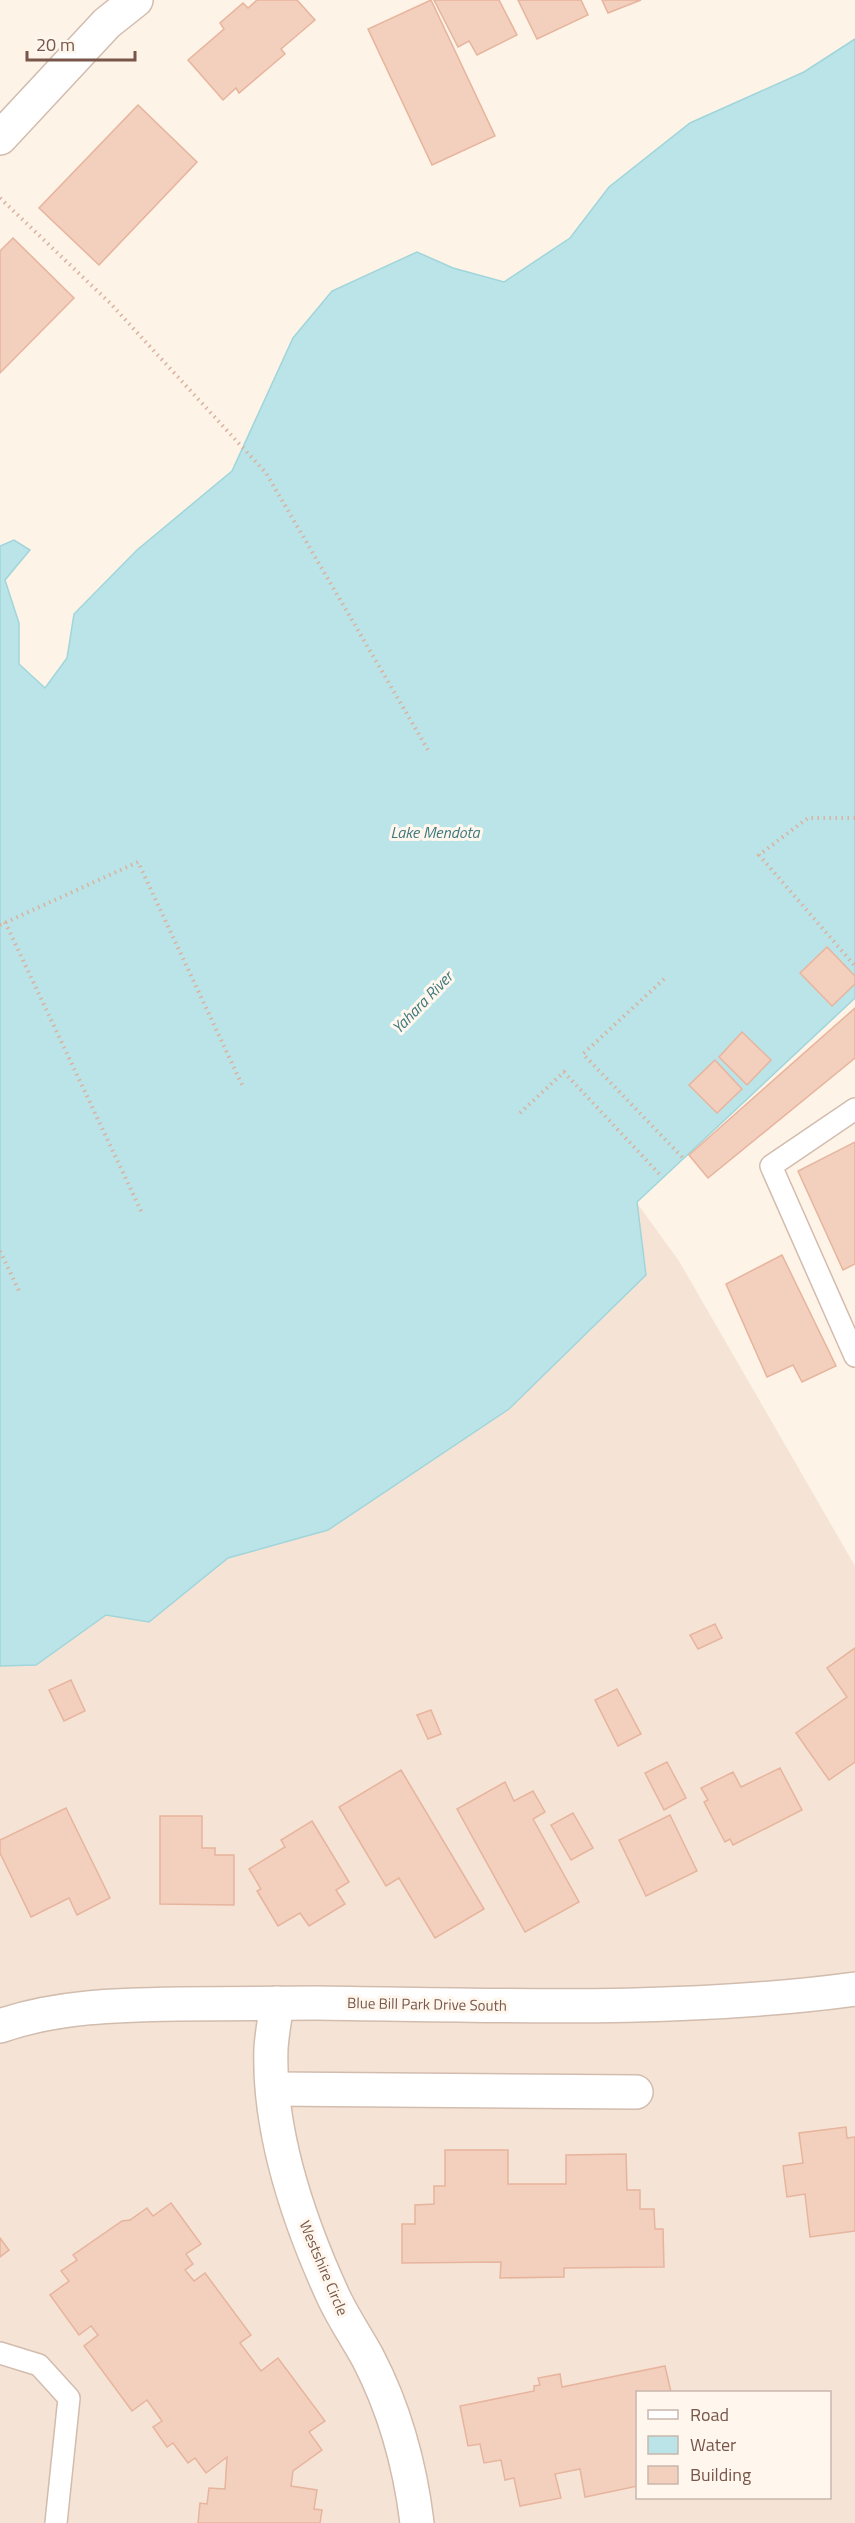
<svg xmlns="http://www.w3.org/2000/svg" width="855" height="2523" font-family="'Titillium Web',sans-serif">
	<rect width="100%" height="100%" fill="#fdf3e7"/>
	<!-- residential -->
	<path fill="#f5e4d5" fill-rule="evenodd" d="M637,1203L679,1261L855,1566V2523H0V1666L36,1665L106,1615L149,1622L228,1558L328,1530L508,1409L646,1275ZM638,2392H830V2498H638Z"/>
	<!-- water -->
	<path fill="#bae4e8" stroke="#a0d5da" stroke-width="1.5" d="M855,39V998L637,1202L646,1275L509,1409L328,1530L228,1558L149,1622L106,1615L36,1665L0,1666V546L14,540L30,550L5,580L19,623V664L45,688L67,658L74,614L137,550L232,471L293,338L332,291L417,252L453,268L504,282L570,238L609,187L690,123L804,72Z"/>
	<!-- building -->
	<g fill="#f3cfbd" stroke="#e7b49d" stroke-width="1.5">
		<path d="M257,0H297L315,20L281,49L285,54L239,93L236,88L223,100L188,60L224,29L220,23L243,3L248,8Z"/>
		<path d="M431,0L495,136L432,165L368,29Z"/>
		<path d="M434,0H499L517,35L477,55L469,41L458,47Z"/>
		<path d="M518,0H581L588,15L537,39Z"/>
		<path d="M602,0H641L608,13Z"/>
		<path d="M138,105L197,162L99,265L39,208Z"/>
		<path d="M13,238L74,298L0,373V251Z"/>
		<path d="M827,947L855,976V984L832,1006L800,973Z"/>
		<path d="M855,1008V1058L708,1178L689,1155Z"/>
		<path d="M742,1032L771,1060L747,1085L719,1057Z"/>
		<path d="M715,1060L742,1089L717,1113L689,1085Z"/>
		<path d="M855,1142V1264L843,1270L798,1171Z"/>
		<path d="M782,1255L836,1366L802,1382L793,1365L767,1377L726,1284Z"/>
		<path d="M715,1624L722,1638L698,1649L690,1635Z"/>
		<path d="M855,1648V1762L829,1780L796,1733L847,1697L827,1668Z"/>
		<path d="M71,1680L85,1711L64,1721L49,1690Z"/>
		<path d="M617,1689L641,1734L618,1746L595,1700Z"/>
		<path d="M431,1710L441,1734L428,1739L417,1715Z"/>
		<path d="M667,1762L686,1798L664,1810L645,1773Z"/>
		<path d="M780,1768L802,1810L733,1845L730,1839L725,1842L704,1802L708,1800L701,1788L733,1772L741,1787Z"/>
		<path d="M401,1770L484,1909L435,1938L399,1878L386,1886L339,1807Z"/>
		<path d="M505,1782L514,1801L533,1791L545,1812L533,1819L579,1902L525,1932L457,1809Z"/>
		<path d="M66,1808L110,1898L77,1915L69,1898L31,1917L0,1853V1840Z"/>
		<path d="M573,1813L593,1848L571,1860L551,1825Z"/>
		<path d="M670,1815L697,1871L646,1896L619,1840Z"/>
		<path d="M160,1816H202V1848H215V1855H234V1905L160,1904Z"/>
		<path d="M312,1821L349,1882L336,1890L345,1904L309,1926L300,1913L278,1926L257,1891L261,1889L249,1869L285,1847L281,1840Z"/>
		<path d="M846,2127L847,2138L855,2137V2231L810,2237L805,2194L787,2197L783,2166L803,2163L799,2133Z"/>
		<path d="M445,2150H508V2184H566V2155L626,2154L627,2190H640V2209H654L655,2229H663L664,2267L564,2268V2277L500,2278L501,2262L402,2263V2224H415V2205L434,2204V2186H445Z"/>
		<path d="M171,2203L201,2244L186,2254L193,2264L185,2270L194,2281L205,2273L251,2335L240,2343L261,2371L278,2358L325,2421L309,2432L322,2450L293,2471L291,2486L317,2490L314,2509L322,2510L320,2523H198L200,2503L207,2504L209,2488L225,2489L227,2457L206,2473L195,2458L188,2463L173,2443L167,2447L153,2427L162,2421L147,2400L132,2411L84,2346L98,2335L91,2326L79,2335L50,2295L69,2281L61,2271L77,2260L73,2255L122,2221L130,2220L147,2208L153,2216Z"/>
		<path d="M0,2238L9,2250L0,2257Z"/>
		<path d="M665,2366L671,2392H638V2486L585,2497L580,2469L555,2474L561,2498L520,2506L514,2478L505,2480L501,2460L484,2463L480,2444L468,2446L460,2406L534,2391V2386L540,2385L538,2378L560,2374L562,2387Z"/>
	</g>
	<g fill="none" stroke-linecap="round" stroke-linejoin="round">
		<defs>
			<g id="service">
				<path d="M855,1109L771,1166L855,1356"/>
				<path d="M0,2353L39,2365L69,2398L56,2523"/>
			</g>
			<g id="minor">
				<path d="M0,138L107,23L136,0"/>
				<path d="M277,2003C275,2018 272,2033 271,2048C268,2133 299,2222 334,2298C344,2319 357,2338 368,2358C395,2410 410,2465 417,2523"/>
				<path d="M0,2026C57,2006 119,2005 179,2004C225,2004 270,2003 315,2003C495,2005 677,2013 855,1989"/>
				<path d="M273,2089L636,2092"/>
			</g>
		</defs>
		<!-- service casing -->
		<use href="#service" stroke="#d2bcae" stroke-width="24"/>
		<!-- minor casing -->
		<use href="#minor" stroke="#d2bcae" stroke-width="36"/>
		<!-- path -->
		<g stroke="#d9b2a0" stroke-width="4" stroke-dasharray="1.5 4.5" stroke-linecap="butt">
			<path d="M0,198L110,303L266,473L428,750"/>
			<path d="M855,818H808L759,855L855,966"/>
			<path d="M5,922L142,1213"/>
			<path d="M0,925L138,862L243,1087"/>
			<path d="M664,979L583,1054L683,1158"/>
			<path d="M520,1113L564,1072L662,1177"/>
			<path d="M0,1251L20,1293"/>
		</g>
		<!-- service -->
		<use href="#service" stroke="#fff" stroke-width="21"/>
		<!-- minor -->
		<use href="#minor" stroke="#fff" stroke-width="33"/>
	</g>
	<g text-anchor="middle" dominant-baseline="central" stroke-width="6" stroke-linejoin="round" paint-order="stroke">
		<!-- street labels -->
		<g font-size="15" fill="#78574a" stroke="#fff7ee">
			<text transform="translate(427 2004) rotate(1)">Blue Bill Park Drive South</text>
			<text transform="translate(324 2268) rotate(67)">Westshire Circle</text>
		</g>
		<!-- water labels -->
		<g font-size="16" font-style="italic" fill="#3c787d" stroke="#fff7ee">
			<text x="435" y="832">Lake Mendota</text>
			<text transform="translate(422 1002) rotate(-46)">Yahara River</text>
		</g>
	</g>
	<!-- legend -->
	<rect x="636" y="2391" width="195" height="108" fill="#fff7ee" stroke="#c9b7ac" stroke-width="1.5"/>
	<rect x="648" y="2410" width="30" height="9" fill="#ffffff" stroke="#c9b7ac" stroke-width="1.5"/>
	<text x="690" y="2421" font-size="18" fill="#78574a">Road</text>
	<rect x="648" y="2436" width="30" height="18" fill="#bae4e8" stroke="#c9b7ac" stroke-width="1.5"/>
	<text x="690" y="2451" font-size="18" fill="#78574a">Water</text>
	<rect x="648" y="2466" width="30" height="18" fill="#f3cfbd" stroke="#c9b7ac" stroke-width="1.5"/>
	<text x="690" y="2481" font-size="18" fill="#78574a">Building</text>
	<!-- scale -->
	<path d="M27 51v9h108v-9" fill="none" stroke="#78574a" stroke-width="3"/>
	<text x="36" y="51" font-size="18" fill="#78574a" stroke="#fff7ee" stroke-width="4.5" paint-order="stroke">20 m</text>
</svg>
